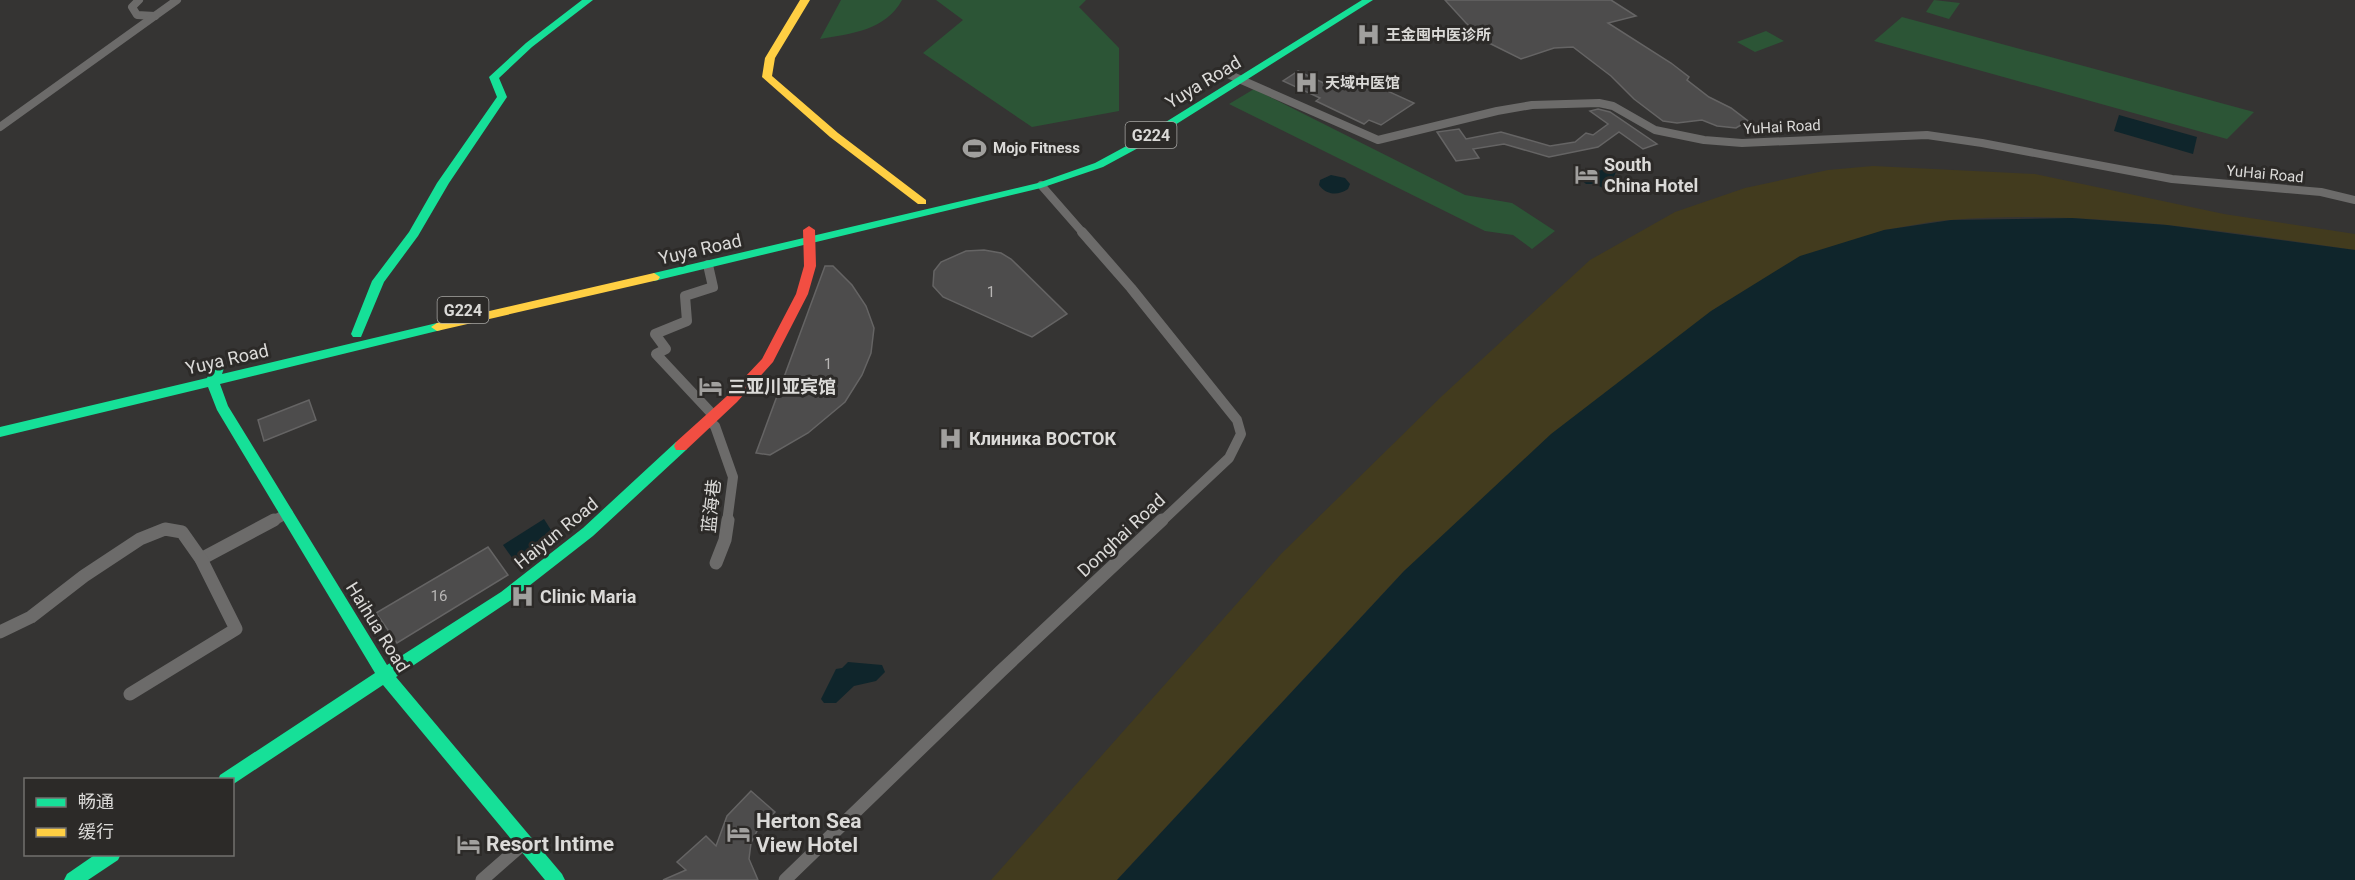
<svg xmlns="http://www.w3.org/2000/svg" width="2355" height="880" font-family="Roboto,'Noto Sans SC',sans-serif">
	<rect width="100%" height="100%" fill="#353433"/>
	<!-- green -->
	<g fill="#2c5536">
		<path d="M841,0H902C886,30 851,34 820,39Z"/>
		<path d="M936,0H1086L1079,7L1119,48V111L1032,127L923,53L963,20Z"/>
		<path d="M1934,0L1960,3L1949,19L1926,12Z"/>
		<path d="M1902,17L2254,112L2227,139L1874,41Z"/>
		<path d="M1766,31L1784,41L1755,52L1737,42Z"/>
		<path d="M1254,89L1465,195L1512,203L1555,231L1532,249L1513,235L1485,231L1229,104Z"/>
	</g>
	<!-- sand -->
	<path fill="#423b1e" d="M1873,166L2035,174L2224,214L2355,234V250C2222,231 2086,209 1951,220C1929,221 1906,227 1884,230L1404,571L1117,880H991L1281,554L1442,396L1590,260L1675,212L1745,188L1828,170Z"/>
	<!-- water -->
	<g fill="#0f252b">
		<path d="M2119,115L2197,137L2193,154L2114,131Z"/>
		<path d="M1610,168L1616,172L1613,179L1620,186L1609,191L1595,184H1586L1577,176Z"/>
		<path d="M1331,175L1345,178L1350,184L1348,189C1338,196 1326,195 1319,185L1320,180Z"/>
		<path d="M2072,218L2167,225L2355,250V880H1117L1404,571L1551,434L1711,311L1800,256L1884,230L1951,220Z"/>
		<path d="M544,519L551,530L515,562L503,545Z"/>
		<path d="M848,662L882,665L885,672L876,681L854,686L836,703H824L821,699L836,669L842,668Z"/>
	</g>
	<!-- building -->
	<g fill="#4d4c4c" stroke="#656464" stroke-width="1.5">
		<path d="M1445,0H1611L1636,16L1608,23L1671,63L1689,77L1687,80L1709,97L1731,108L1748,121L1736,128L1717,126L1702,120L1677,123L1663,121L1634,99L1611,76L1573,47L1554,48L1521,59L1489,43L1466,23Z"/>
		<path d="M1298,71L1330,86L1332,84L1339,87L1355,76L1414,103L1381,125L1369,120L1364,124L1316,101L1320,98L1283,81Z"/>
		<path d="M1598,109L1610,112L1657,144L1643,149L1619,132L1598,147L1549,157L1504,144L1473,149L1479,158L1456,161L1437,132L1459,129L1466,139L1501,132L1550,146L1575,142L1586,133L1593,135L1608,124L1590,111Z"/>
		<path d="M984,250L1001,253L1011,259L1067,314L1032,337L943,297L933,286L934,271L941,262L966,251Z"/>
		<path d="M825,266H833L852,285L866,306L874,328L871,353L862,375L845,402L808,433L770,455L756,453Z"/>
		<path d="M309,400L316,420L264,441L258,420Z"/>
		<path d="M488,547L508,575L397,643L376,613Z"/>
		<path d="M751,791L775,812L758,829L751,843L749,859L758,880H663L686,870L677,862L706,836L716,846L727,816Z"/>
	</g>
	<g fill="none" stroke-linecap="round" stroke-linejoin="round">
		<!-- street-far2 -->
		<g stroke="#6c6b6a" stroke-width="8">
			<path d="M139,0L132,7L137,15L155,16"/>
			<path d="M1230,75L1378,140L1497,111L1532,105L1599,103L1613,106L1655,130L1704,140L1742,143L1927,135L1982,143L2172,179L2321,192L2355,200"/>
			<path d="M0,127L177,0"/>
			<path d="M1041,185L1083,233"/>
		</g>
		<!-- street-far1 -->
		<g stroke="#6c6b6a" stroke-width="10">
			<path d="M1082,232L1131,288L1237,420L1241,434L1229,458L1161,522"/>
			<path d="M708,265L713,287L685,296L687,321L655,334L666,349L656,354L714,416"/>
			<path d="M709,421L715,426L733,477L727,522"/>
			<path d="M271,522L288,513"/>
		</g>
		<!-- street -->
		<g stroke="#6c6b6a" stroke-width="13">
			<path d="M201,559L274,520"/>
			<path d="M716,563L725,540L728,520"/>
			<path d="M0,632L31,617L84,576L140,539L165,529L182,532L201,559L236,629L130,694"/>
			<path d="M482,880L524,843"/>
			<path d="M785,880L1001,671L1162,520"/>
		</g>
		<!-- fast -->
		<g fill="#16e098" fill-rule="evenodd">
			<path d="M582,0H593L532,47L499,78L507,97L449,183L418,236L384,282L361,337H353L351,334L372,281L409,232L437,183L497,97L489,77L526,43Z"/>
			<path d="M1362,0H1373L1140,147L1103,167L1041,188L654,281L648,277L654,273L1038,183L1095,163L1132,143Z"/>
			<path d="M437,323L443,327L441,330L220,384L228,406L387,665L501,592L583,528L676,442H686L688,446L686,450L593,536L511,600L396,677L562,874L565,880H545L383,685L232,785V780H218L220,775L375,673L217,410L208,387L0,437V427L207,378L213,365L218,364L224,368L222,374Z"/>
			<path d="M96,854H121L118,860L88,880H64L67,874Z"/>
		</g>
		<!-- slow -->
		<g fill="#ffcf43" fill-rule="evenodd">
			<path d="M800,0H810L775,58L772,76L838,133L926,200V204H918L830,137L762,77L765,58Z"/>
			<path d="M654,273L660,277L658,280L437,331L431,327L437,323Z"/>
		</g>
		<!-- jam -->
		<path fill="#f24e42" fill-rule="evenodd" d="M809,226L815,230L816,266L808,294L773,362L737,402L686,450H676L674,446L676,442L727,396L762,359L796,294L804,266L803,230Z"/>
	</g>
	<!-- icons -->
	<defs>
		<symbol id="hospital-bare" viewBox="-9 -9 18 18"><path d="M-5-5h3v3.5h4V-5h3V5h-3V1.5h-4V5h-3Z" fill="#a1a09e" stroke="#2c2a28" stroke-width="2.5" paint-order="stroke"/></symbol>
		<symbol id="stadium-bare" viewBox="-9 -9 18 18"><path d="M0-5a6.5 5 0 1 0 0 10a6.5 5 0 1 0 0-10ZM-3.5-1.8h7v3.6h-7Z" fill="#a1a09e" stroke="#2c2a28" stroke-width="2.5" paint-order="stroke"/></symbol>
		<symbol id="hotel-bare" viewBox="-9 -9 18 18"><path d="M-6-4.5h1.5V1H6V5H4.5V3h-9V5H-6ZM-4 0a1.8 1.8 0 1 1 3.6 0ZM.5 0V-2.5h3Q6-2.5 6 0Z" fill="#a1a09e" stroke="#2c2a28" stroke-width="2.5" paint-order="stroke"/></symbol>
	</defs>
	<g fill-rule="evenodd">
		<use href="#hospital-bare" x="1352" y="18" width="33" height="33"/>
		<use href="#hospital-bare" x="1290" y="66" width="33" height="33"/>
		<use href="#stadium-bare" x="958" y="132" width="33" height="33"/>
		<use href="#hotel-bare" x="1570" y="158" width="33" height="33"/>
		<use href="#hotel-bare" x="694" y="370" width="33" height="33"/>
		<use href="#hospital-bare" x="934" y="422" width="33" height="33"/>
		<use href="#hospital-bare" x="506" y="580" width="33" height="33"/>
		<use href="#hotel-bare" x="722" y="816" width="33" height="33"/>
		<use href="#hotel-bare" x="452" y="828" width="33" height="33"/>
	</g>
	<g text-anchor="middle" dominant-baseline="central" stroke-width="6" stroke-linejoin="round" paint-order="stroke">
		<!-- far-poi labels -->
		<g font-size="15" font-weight="bold" fill="#dbdad8" stroke="#2c2a28" text-anchor="start">
			<text x="1386" y="35">王金囤中医诊所</text>
			<text x="1325" y="83">天域中医馆</text>
			<text x="993" y="148">Mojo Fitness</text>
		</g>
		<!-- far-street labels -->
		<g font-size="15" fill="#dbdad8" stroke="#2c2a28">
			<text transform="translate(1782 127) rotate(-3)">YuHai Road</text>
			<text transform="translate(2265 174) rotate(5)">YuHai Road</text>
		</g>
		<!-- number labels -->
		<g font-size="15" fill="#b8b6b5">
			<text x="991" y="292">1</text>
			<text x="828" y="364">1</text>
			<text x="439" y="596">16</text>
		</g>
		<!-- shield labels -->
		<g fill="#2c2a28" stroke="#a6a5a3" stroke-width="1.5">
			<rect x="1125.5" y="122" width="51" height="26" rx="4.5"/>
			<rect x="437.5" y="297" width="51" height="26" rx="4.5"/>
		</g>
		<g font-size="16" font-weight="bold" fill="#dbdad8">
			<text x="1151" y="135">G224</text>
			<text x="463" y="310">G224</text>
		</g>
		<!-- street labels -->
		<g font-size="18" fill="#dbdad8" stroke="#2c2a28">
			<text transform="translate(1203 82) rotate(-31)">Yuya Road</text>
			<text transform="translate(700 249) rotate(-13)">Yuya Road</text>
			<text transform="translate(227 359) rotate(-13)">Yuya Road</text>
			<text transform="translate(711 506) rotate(-84)">蓝海巷</text>
			<text transform="translate(556 533) rotate(-39)">Haiyun Road</text>
			<text transform="translate(1121 535) rotate(-43)">Donghai Road</text>
			<text transform="translate(378 627) rotate(58)">Haihua Road</text>
		</g>
		<!-- poi labels -->
		<g font-size="18" font-weight="bold" fill="#dbdad8" stroke="#2c2a28" text-anchor="start">
			<text x="1604" y="164">South<tspan x="1604" dy="21">China Hotel</tspan></text>
			<text x="728" y="386">三亚川亚宾馆</text>
			<text x="969" y="438">Клиника ВОСТОК</text>
			<text x="540" y="596">Clinic Maria</text>
		</g>
		<!-- near-poi labels -->
		<g font-size="21" font-weight="bold" fill="#dbdad8" stroke="#2c2a28" text-anchor="start">
			<text x="756" y="821">Herton Sea<tspan x="756" dy="24">View Hotel</tspan></text>
			<text x="486" y="844">Resort Intime</text>
		</g>
	</g>
	<!-- legend -->
	<rect x="24" y="778" width="210" height="78" fill="#2c2a28" stroke="#72706e" stroke-width="1.5"/>
	<rect x="36" y="798" width="30" height="9" fill="#16e098" stroke="#72706e" stroke-width="1.5"/>
	<text x="78" y="808" font-size="18" fill="#dbdad8">畅通</text>
	<rect x="36" y="828" width="30" height="9" fill="#ffcf43" stroke="#72706e" stroke-width="1.5"/>
	<text x="78" y="838" font-size="18" fill="#dbdad8">缓行</text>
</svg>
